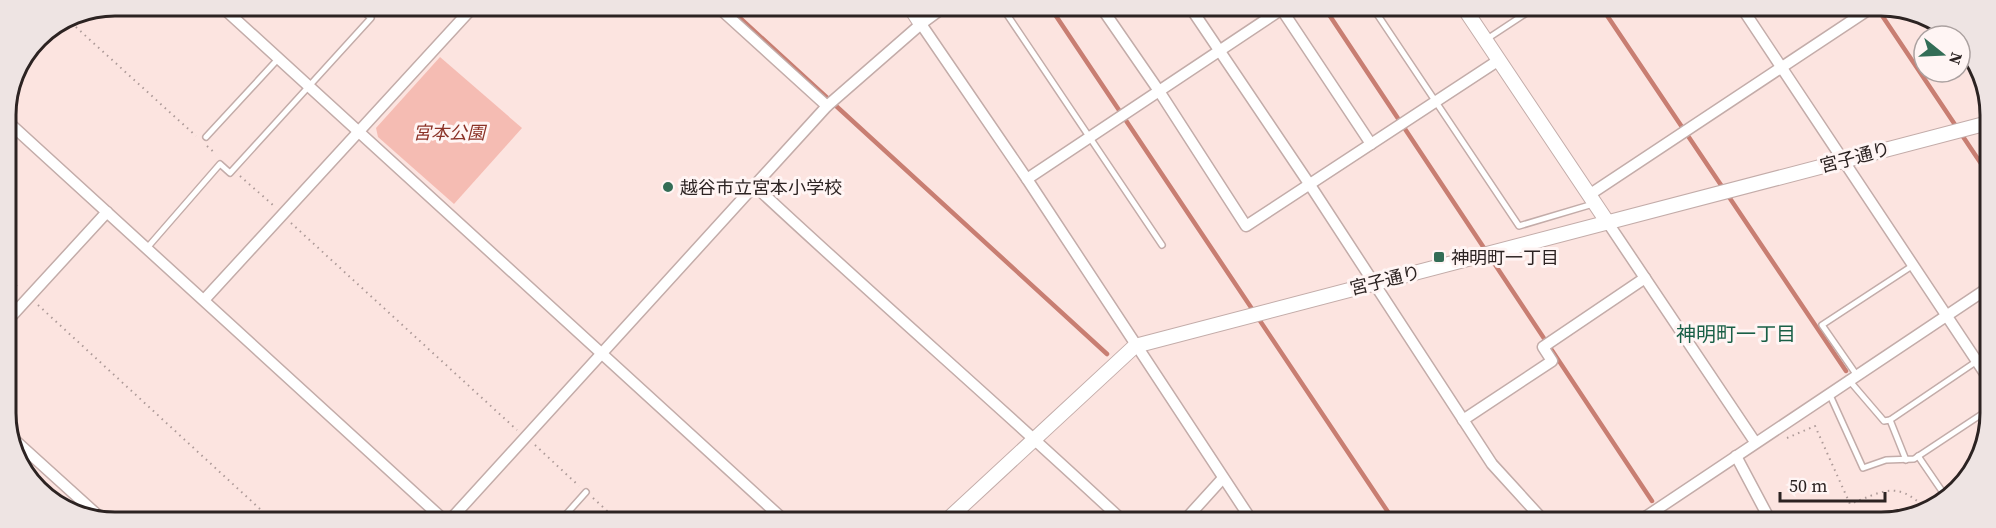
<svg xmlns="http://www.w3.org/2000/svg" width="1996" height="528" font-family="'Source Serif 4','Noto Sans JP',serif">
	<rect width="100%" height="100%" fill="#fce4e0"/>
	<!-- green -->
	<path fill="#f5bcb3" d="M440,57L522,128L454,204L378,137L376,128Z"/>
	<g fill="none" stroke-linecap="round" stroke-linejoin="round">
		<!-- stream -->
		<g stroke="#c87e72" stroke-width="4.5">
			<path d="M728,7L1107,354"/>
			<path d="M1050,7L1394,521"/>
			<path d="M1324,7L1652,501"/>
			<path d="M1602,8L1846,371"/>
			<path d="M1877,8L1988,174"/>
		</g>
		<defs>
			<g id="service">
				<path d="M1002,7L1162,245"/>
				<path d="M1373,8L1519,226L1593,204"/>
				<path d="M1487,39L1534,8"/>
				<path d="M206,137L278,59"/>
				<path d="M147,248L220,164L230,173L371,18L357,6"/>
				<path d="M1856,374L1822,325L1912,266"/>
				<path d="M1848,379L1884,421L1890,420"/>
				<path d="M1829,393L1863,468L1886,460L1914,459L1988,410"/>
				<path d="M1918,456L1946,497L1955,491"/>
				<path d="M1906,460L1890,420L1977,361"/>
				<path d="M561,520L586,492"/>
			</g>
			<g id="minor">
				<path d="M221,6L785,521"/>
				<path d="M718,7L827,106"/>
				<path d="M1101,7L1159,91L1246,226L1499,60"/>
				<path d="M1190,7L1310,185L1492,464L1544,521"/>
				<path d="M1280,7L1371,144"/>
				<path d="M1742,8L1988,378"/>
				<path d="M921,24L1027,179L1252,521"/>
				<path d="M6,120L444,520"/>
				<path d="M1027,179L1285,7"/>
				<path d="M755,186C876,299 1002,408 1123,521"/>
				<path d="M1589,195L1871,8"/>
				<path d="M1608,223L1755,442"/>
				<path d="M204,300L474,6"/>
				<path d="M7,321L107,212"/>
				<path d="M1463,420L1552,361L1543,347L1645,278"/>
				<path d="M8,434L103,520"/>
				<path d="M1736,456L1771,522"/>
				<path d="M450,520L827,106L921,24L944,7"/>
				<path d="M1184,521L1223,478"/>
				<path d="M1638,522L1988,288"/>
			</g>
			<g id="tertiary">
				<path d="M910,7L921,24"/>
				<path d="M1464,8L1608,223"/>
				<path d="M946,521L1135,346L1988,123"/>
			</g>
		</defs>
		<!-- service casing -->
		<use href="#service" stroke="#c3aca9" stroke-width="8"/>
		<!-- minor casing -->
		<use href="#minor" stroke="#c3aca9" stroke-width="13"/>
		<!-- tertiary casing -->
		<use href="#tertiary" stroke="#c3aca9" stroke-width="16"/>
		<!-- path -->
		<g stroke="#ad9a98" stroke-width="2" stroke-dasharray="1.5 4.5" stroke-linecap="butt">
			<path d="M67,19L196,136"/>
			<path d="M207,146L216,154"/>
			<path d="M240,176L274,206"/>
			<path d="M291,223L517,430"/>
			<path d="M7,277L20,289"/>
			<path d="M38,305L272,520"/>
			<path d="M1787,438L1815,426L1850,504C1882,492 1896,480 1924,507"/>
			<path d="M535,445L579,486"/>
			<path d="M593,498L617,520"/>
		</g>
		<!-- service -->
		<use href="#service" stroke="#fff" stroke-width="5"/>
		<!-- minor -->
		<use href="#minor" stroke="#fff" stroke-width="10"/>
		<!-- tertiary -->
		<use href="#tertiary" stroke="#fff" stroke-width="14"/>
	</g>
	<!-- markers -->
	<g fill="#336d56" stroke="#fff5f4" stroke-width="2">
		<circle cx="668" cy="187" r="6"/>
		<rect x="1433" y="251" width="12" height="12" rx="3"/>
	</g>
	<g text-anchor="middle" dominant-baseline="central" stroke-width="6" stroke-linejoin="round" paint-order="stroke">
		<!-- park labels -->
		<g font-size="18" font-style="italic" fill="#8c3328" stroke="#fff5f4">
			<text x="449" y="132">宮本公園</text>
		</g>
		<!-- street labels -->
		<g font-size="18" fill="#2c2322" stroke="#fff5f4">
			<text transform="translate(1855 157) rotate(-15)">宮子通り</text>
			<text transform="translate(1385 280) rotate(-14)">宮子通り</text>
		</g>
		<!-- poi labels -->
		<g font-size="18" fill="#2c2322" stroke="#fff5f4" text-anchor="start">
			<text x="680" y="187">越谷市立宮本小学校</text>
			<text x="1451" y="257">神明町一丁目</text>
		</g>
		<!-- neighbourhood labels -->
		<g font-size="20" fill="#195f46" stroke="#fff5f4">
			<text x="1736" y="334">神明町一丁目</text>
		</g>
	</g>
	<!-- crop -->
	<path d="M0 0H1996V528H0ZM115 16H1881A99 99 0 0 1 1980 115V413A99 99 0 0 1 1881 512H115A99 99 0 0 1 16 413V115A99 99 0 0 1 115 16Z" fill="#eee4e3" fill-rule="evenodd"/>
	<path fill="none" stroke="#2c2322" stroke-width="3" d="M115 16H1881A99 99 0 0 1 1980 115V413A99 99 0 0 1 1881 512H115A99 99 0 0 1 16 413V115A99 99 0 0 1 115 16Z"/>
	<!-- north arrow -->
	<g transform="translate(1942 54) rotate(108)"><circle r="28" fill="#fff5f4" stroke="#aba1a0" stroke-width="1.5"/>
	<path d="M0-4.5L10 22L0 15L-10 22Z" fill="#336d56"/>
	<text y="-9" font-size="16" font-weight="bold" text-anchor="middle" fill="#2c2322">N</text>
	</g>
	<!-- scale -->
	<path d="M1780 492v9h105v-9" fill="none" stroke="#2c2322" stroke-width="3"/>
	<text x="1789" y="492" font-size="18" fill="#2c2322" stroke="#fff5f4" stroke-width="4.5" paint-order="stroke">50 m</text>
</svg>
